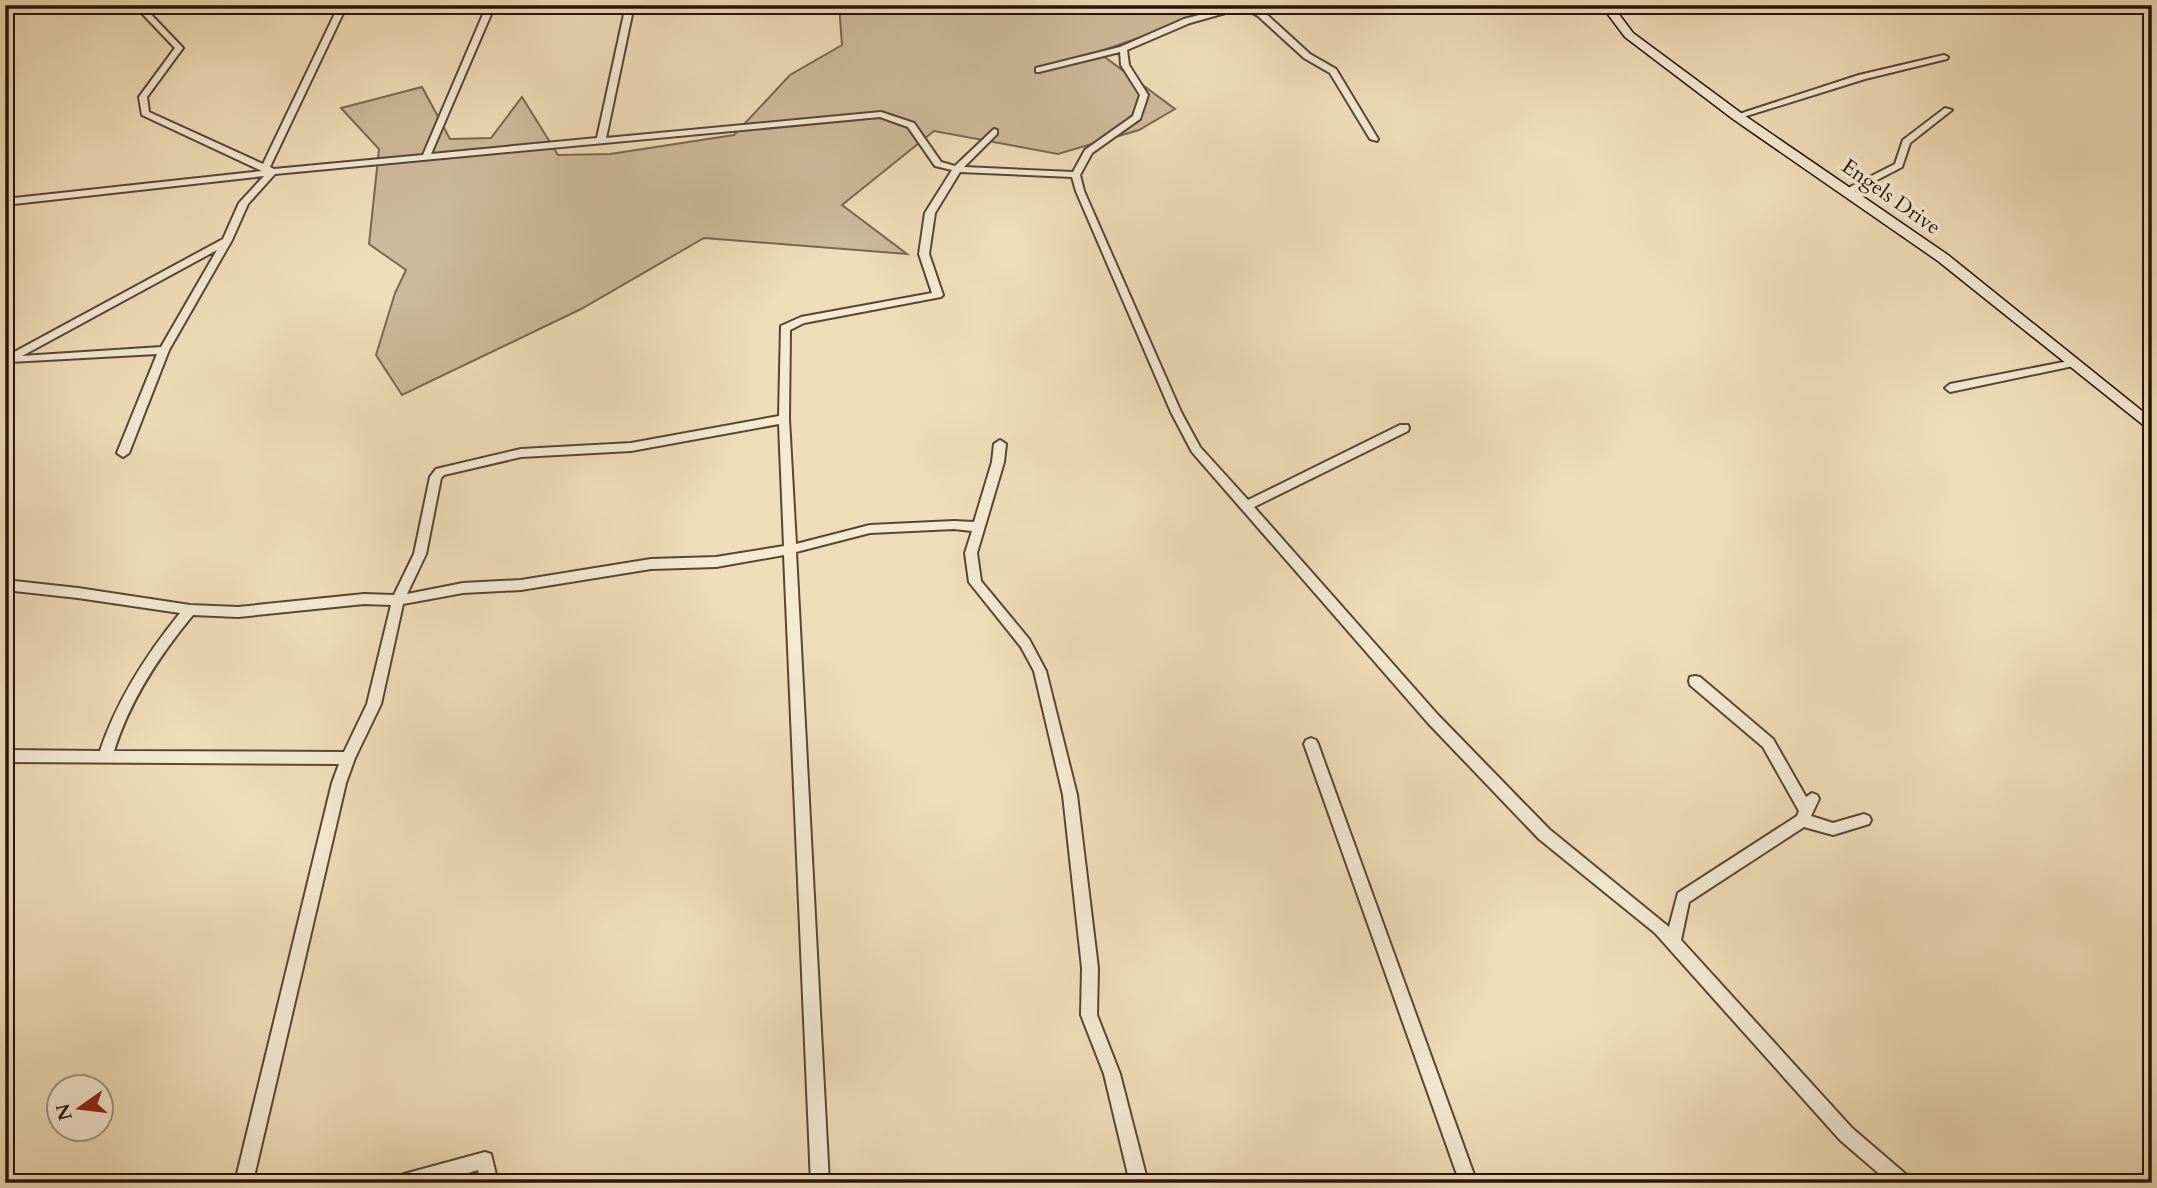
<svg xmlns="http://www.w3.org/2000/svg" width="2157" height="1188" font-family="Cardo,serif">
	<rect width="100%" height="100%" fill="#efddb9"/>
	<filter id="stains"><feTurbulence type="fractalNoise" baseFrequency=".00286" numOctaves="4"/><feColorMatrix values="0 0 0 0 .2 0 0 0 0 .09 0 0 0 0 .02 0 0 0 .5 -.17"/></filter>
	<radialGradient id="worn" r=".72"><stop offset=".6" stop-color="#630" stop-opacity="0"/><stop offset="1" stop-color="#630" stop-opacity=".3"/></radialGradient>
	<!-- green -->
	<path fill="#cdba9b" stroke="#7b6652" stroke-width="2" d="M839,5H1257L1167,28L1098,52L1175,109L1139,130L1058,154L934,131L842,205L907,254L704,238L581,309L402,395L376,355L395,293L406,270L369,244L379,149L341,108L422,87L450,139L491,138L522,97L558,155L610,154L734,135L790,75L842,45Z"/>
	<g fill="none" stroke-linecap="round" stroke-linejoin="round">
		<defs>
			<g id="street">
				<path d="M134,5H142L183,48L147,97L149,112L263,164L339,5H347L270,167L274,169L423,155L487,5H495L431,154L597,138L626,5H634L606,138L881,112L914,123L941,162L955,166L994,129L997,130V134L964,167L1073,172L1085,150L1133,116L1140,95L1121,65L1120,52L1039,72H1036V68L1120,47L1184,19L1237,5H1251L1264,12L1310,54L1336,69L1378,139L1377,141L1370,139L1330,73L1304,58L1258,16L1243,8L1190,23L1127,50L1129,65L1148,95L1140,119L1092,153L1080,175L1084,191L1181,412L1200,447L1248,500L1400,425H1408L1409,428L1408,431L1254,507L1438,715L1549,829L1669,927L1678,893L1797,816L1799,811L1763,747L1690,685L1689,681L1690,677L1695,676L1700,677L1773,739L1806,797L1812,793L1817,795L1819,799L1811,816L1833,823L1864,814L1869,816L1871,820L1869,824L1833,835L1804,827L1689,902L1681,940L1852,1128L1909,1177L1911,1183H1890L1840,1140L1655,933L1539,839L1428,723L1192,452L1171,412L1076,191L1072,177L960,172L935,213L929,254L943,295L941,297L804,323L790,330L789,419L796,544L870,525L954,521L974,522L992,462L994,444L1000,440L1006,444L1004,462L977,553L981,581L1029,639L1046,671L1077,795L1098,968L1097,1015L1120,1074L1148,1183H1130L1104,1074L1081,1015L1082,968L1063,795L1034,671L1021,647L969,582L965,553L972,531L954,529L870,533L796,552L829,1183H811L784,555L716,567L651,569L521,590L463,593L403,604L381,704L355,758L346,783L254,1177L256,1183H238L236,1178L332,783L339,764L5,762V750L100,751C117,700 146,655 180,613L78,598L5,590V580L78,588L190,605L238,607L364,594L394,595L414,554L430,477L436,469L521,449L631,443L779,416L781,326L801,317L932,293L919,254L925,213L952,170L935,166L908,127L880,117L275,174L248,204L232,240L169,350L129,453L123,457L117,453L157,354L10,362L5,364V357L223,239L239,203L264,176L5,205V199L262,171L142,115L139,97L175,48ZM217,250L161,347L22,356ZM779,424L784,546L716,557L651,559L521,580L463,583L407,594L426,554L441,478L444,475L521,457L631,451ZM364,604L391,605L367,704L344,752L114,751C130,700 159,656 193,615L238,617Z"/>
				<path d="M1944,55L1948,57L1947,59L1865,79L1740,118L1733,116L1859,75Z"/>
				<path d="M1945,108L1952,110L1910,143L1902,167L1852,193H1846V189L1895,164L1903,140Z"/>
				<path d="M2074,360L2078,361V365L1950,392L1945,388L1950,384Z"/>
				<path d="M1311,738L1316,740L1318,744L1477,1183H1460L1304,744L1306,740Z"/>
				<path d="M485,1152L491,1154L498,1183H480L478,1170L435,1183H396L398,1177L404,1174Z"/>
			</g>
			<path id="secondary" d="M1601,5H1612L1633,33L1741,113L1948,255L2152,419V432L1938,261L1733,119L1625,37Z"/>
		</defs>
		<!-- street casing -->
		<use href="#street" stroke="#5a4535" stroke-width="4"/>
		<!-- secondary casing -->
		<use href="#secondary" stroke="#291209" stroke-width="3"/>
		<!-- street -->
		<use href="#street" fill="#f5e9d2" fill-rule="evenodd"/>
		<!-- secondary -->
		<use href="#secondary" fill="#f5e9d2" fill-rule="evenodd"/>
	</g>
	<g text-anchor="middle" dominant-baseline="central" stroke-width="7" stroke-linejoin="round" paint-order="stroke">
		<!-- far-street labels -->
		<g font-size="21" fill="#291209" stroke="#f5e9d2">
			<text transform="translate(1891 197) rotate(35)">Engels Drive</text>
		</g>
	</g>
	<!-- margin -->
	<rect width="2157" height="1188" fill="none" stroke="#efddb9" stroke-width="28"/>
	<rect x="7" y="7" width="2143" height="1174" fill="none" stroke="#291209" stroke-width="3.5"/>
	<rect x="14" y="14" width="2129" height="1160" fill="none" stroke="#291209" stroke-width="2"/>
	<!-- north arrow -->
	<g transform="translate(80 1108) rotate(256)"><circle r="33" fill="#f5e9d2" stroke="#a39382" stroke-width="2"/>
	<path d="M0-5L12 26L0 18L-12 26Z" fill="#8f2418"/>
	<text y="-10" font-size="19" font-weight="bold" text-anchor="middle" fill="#291209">N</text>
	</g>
	<rect width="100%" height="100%" filter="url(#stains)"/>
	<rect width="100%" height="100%" fill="url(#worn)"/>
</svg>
